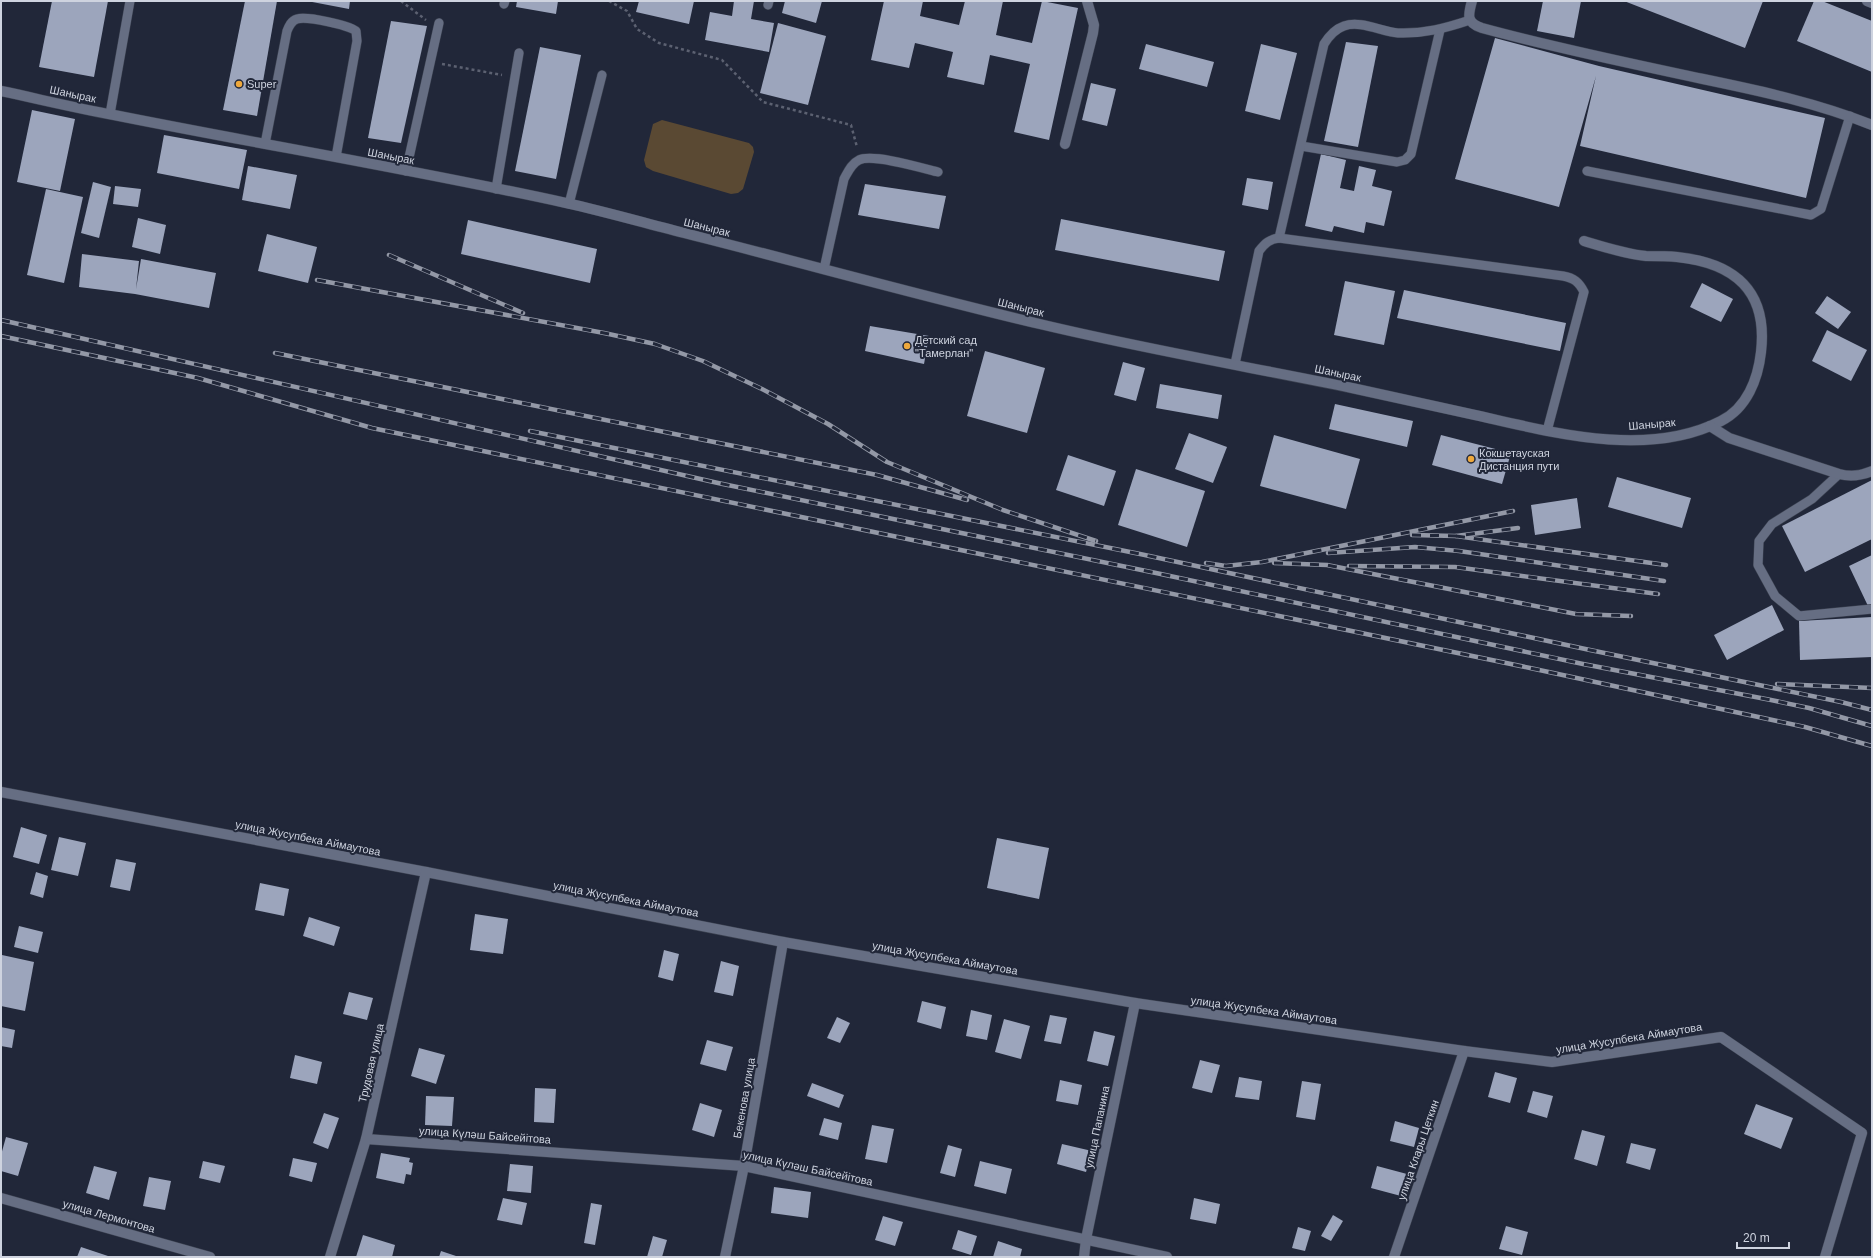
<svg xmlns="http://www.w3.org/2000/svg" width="1873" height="1258" font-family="Arial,sans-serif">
	<rect width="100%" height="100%" fill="#212739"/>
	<!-- green -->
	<path fill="#5a4933" d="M662,120L749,143L753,147L754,152L743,189L738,193L731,194L653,171L646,167L644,160L653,124Z"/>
	<!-- building -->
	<g fill="#9ca5bc">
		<path d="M52,1H108L94,77L39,67Z"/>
		<path d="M245,1H277L257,116L223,110Z"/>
		<path d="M307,1H350L349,9Z"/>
		<path d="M517,1H558L556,14L516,7Z"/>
		<path d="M639,1H694L689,24L636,12Z"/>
		<path d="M734,1H754L751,19L774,23L769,52L705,40L710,12L732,16Z"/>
		<path d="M785,1H822L816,23L782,13Z"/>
		<path d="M884,1H923L920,16L959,25L965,1H1003L996,35L1032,43L1042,1L1078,8L1049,140L1014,132L1030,64L990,55L984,85L947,77L953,52L915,43L909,68L871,60Z"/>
		<path d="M1543,1H1581L1574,38L1537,31Z"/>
		<path d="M1624,1H1763L1745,48Z"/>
		<path d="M1814,1H1822L1872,21V72L1797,41Z"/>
		<path d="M391,21L427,26L401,143L368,138Z"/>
		<path d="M778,23L826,36L808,105L760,93Z"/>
		<path d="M1495,38L1599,66L1825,118L1806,198L1580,146L1596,76L1559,207L1455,179Z"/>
		<path d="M1346,42L1378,46L1358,147L1324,141Z"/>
		<path d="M1146,44L1214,62L1207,87L1139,69Z"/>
		<path d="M1261,44L1297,53L1280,120L1245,111Z"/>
		<path d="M540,47L581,55L556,179L515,171Z"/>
		<path d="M1091,83L1116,89L1107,126L1082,120Z"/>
		<path d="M32,110L75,119L60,191L17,182Z"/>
		<path d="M164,135L247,150L239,189L157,173Z"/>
		<path d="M1321,154L1346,160L1340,188L1354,191L1359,166L1376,170L1372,186L1392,191L1384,226L1366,222L1364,233L1334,226L1332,232L1305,226Z"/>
		<path d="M248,166L297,175L290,209L242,200Z"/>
		<path d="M1247,178L1273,182L1268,210L1242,205Z"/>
		<path d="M93,182L111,187L99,238L81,233Z"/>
		<path d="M865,184L946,196L939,229L858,215Z"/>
		<path d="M115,186L141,189L138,207L113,204Z"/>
		<path d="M46,189L83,197L64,283L27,275Z"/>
		<path d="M138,218L166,225L160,254L132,247Z"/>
		<path d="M1061,219L1225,251L1219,281L1055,250Z"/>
		<path d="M468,220L597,249L590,283L461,254Z"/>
		<path d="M267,234L317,247L308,283L258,271Z"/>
		<path d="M82,254L139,261L136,289L141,259L216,273L209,308L135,294L79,287Z"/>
		<path d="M1345,281L1395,291L1384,345L1334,335Z"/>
		<path d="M1702,283L1733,299L1721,322L1690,307Z"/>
		<path d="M1404,290L1566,323L1560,351L1397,318Z"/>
		<path d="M1827,296L1851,312L1838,329L1815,313Z"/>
		<path d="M870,326L929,336L924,364L865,351Z"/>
		<path d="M1827,330L1867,350L1851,381L1812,361Z"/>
		<path d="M985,351L1045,368L1027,433L967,416Z"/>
		<path d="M1123,362L1145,368L1136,401L1114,395Z"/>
		<path d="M1160,384L1222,395L1218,419L1156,408Z"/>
		<path d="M1335,404L1413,421L1407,447L1329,429Z"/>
		<path d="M1189,433L1227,447L1213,483L1175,469Z"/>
		<path d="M1274,435L1360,459L1346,509L1260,486Z"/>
		<path d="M1441,435L1511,453L1502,484L1432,465Z"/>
		<path d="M1068,455L1116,471L1104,506L1056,490Z"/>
		<path d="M1136,469L1205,491L1187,547L1118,525Z"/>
		<path d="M1617,477L1691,498L1682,528L1608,507Z"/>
		<path d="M1872,480V539L1805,572L1782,526Z"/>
		<path d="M1577,498L1581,528L1535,535L1531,505Z"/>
		<path d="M1872,555V604L1868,606L1849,566Z"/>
		<path d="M1772,605L1784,630L1727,660L1714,635Z"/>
		<path d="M1872,617V657L1800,660L1799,621Z"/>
		<path d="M21,827L47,835L39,864L13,857Z"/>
		<path d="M59,837L86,843L78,876L51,870Z"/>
		<path d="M997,838L1049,848L1039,899L987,888Z"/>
		<path d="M116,859L136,863L130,891L110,887Z"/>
		<path d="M36,872L48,876L43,898L30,894Z"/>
		<path d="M260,883L289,889L284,916L255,910Z"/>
		<path d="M475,914L508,919L503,954L470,950Z"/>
		<path d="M309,917L340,927L334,946L303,936Z"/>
		<path d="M19,926L43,932L38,953L14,947Z"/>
		<path d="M664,950L679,954L673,981L658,977Z"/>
		<path d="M2,955L34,962L25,1011L1,1006Z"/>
		<path d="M721,961L739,966L733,996L714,992Z"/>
		<path d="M349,992L373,998L367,1020L343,1014Z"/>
		<path d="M922,1001L946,1007L941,1029L917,1022Z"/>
		<path d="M971,1010L992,1015L987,1040L966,1036Z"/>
		<path d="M1050,1015L1067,1018L1061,1044L1044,1041Z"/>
		<path d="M837,1017L850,1023L840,1043L827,1038Z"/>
		<path d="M1004,1019L1030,1026L1021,1059L995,1052Z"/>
		<path d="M1,1027L15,1030L12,1048L1,1046Z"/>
		<path d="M1094,1031L1115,1036L1108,1066L1087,1061Z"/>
		<path d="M707,1040L733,1047L726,1071L700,1064Z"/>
		<path d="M419,1048L445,1055L436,1084L411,1076Z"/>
		<path d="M295,1055L322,1062L317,1084L290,1078Z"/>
		<path d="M1200,1060L1220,1065L1212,1093L1192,1088Z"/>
		<path d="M1495,1072L1517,1078L1510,1103L1488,1097Z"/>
		<path d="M1239,1077L1262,1081L1259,1100L1235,1097Z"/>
		<path d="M1060,1080L1082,1085L1078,1105L1056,1101Z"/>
		<path d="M1302,1081L1321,1084L1315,1120L1296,1117Z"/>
		<path d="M812,1083L844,1095L839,1108L807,1096Z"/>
		<path d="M535,1088L556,1089L554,1123L534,1122Z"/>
		<path d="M1533,1091L1553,1096L1547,1118L1527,1112Z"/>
		<path d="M426,1096L454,1097L452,1126L425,1125Z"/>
		<path d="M700,1103L722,1110L714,1137L692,1130Z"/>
		<path d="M1756,1104L1793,1118L1781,1149L1744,1134Z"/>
		<path d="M324,1113L339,1118L328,1149L313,1143Z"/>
		<path d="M824,1118L842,1123L838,1140L819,1135Z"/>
		<path d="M1395,1121L1419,1128L1414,1147L1390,1141Z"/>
		<path d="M872,1125L894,1129L887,1163L865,1159Z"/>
		<path d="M1582,1130L1605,1136L1597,1166L1574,1159Z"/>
		<path d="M6,1137L28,1143L18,1176L1,1171V1155Z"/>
		<path d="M1631,1143L1656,1149L1650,1170L1626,1163Z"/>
		<path d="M1062,1144L1092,1151L1086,1172L1057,1164Z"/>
		<path d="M948,1145L962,1149L955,1177L940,1173Z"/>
		<path d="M381,1153L410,1158L409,1162L413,1163L411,1175L406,1174L404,1184L376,1178Z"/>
		<path d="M293,1158L317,1163L312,1182L289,1176Z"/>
		<path d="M203,1161L225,1166L220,1183L199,1178Z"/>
		<path d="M980,1161L1012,1169L1006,1194L974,1186Z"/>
		<path d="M510,1164L533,1166L531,1193L507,1191Z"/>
		<path d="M94,1166L117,1172L109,1200L86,1193Z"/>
		<path d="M1377,1166L1407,1174L1401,1196L1371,1188Z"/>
		<path d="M149,1177L171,1181L165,1210L143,1206Z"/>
		<path d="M774,1187L811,1192L808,1218L771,1213Z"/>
		<path d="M503,1198L527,1203L522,1225L497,1220Z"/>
		<path d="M1194,1198L1220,1204L1216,1224L1190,1219Z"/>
		<path d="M591,1203L602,1205L595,1245L584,1243Z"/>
		<path d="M1333,1215L1343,1221L1331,1241L1321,1236Z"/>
		<path d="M883,1216L903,1222L895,1246L875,1240Z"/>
		<path d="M1506,1226L1528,1232L1522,1255L1499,1249Z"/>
		<path d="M1298,1227L1311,1231L1305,1251L1292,1248Z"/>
		<path d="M958,1230L977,1236L971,1255L952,1249Z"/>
		<path d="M363,1235L395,1245L392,1257H356Z"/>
		<path d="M653,1236L667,1240L662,1257H647Z"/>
		<path d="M998,1241L1022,1249L1020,1257H993Z"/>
		<path d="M81,1247L111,1257H77Z"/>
		<path d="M441,1251L459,1257H439Z"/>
	</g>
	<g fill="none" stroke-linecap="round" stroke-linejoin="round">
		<defs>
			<g id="lane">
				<path d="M504,4L505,1"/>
				<path d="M768,5L769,1"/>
				<path d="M110,114L130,1"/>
				<path d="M265,144L287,31C289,26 291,21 297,19C307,16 348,25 356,31L357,41L336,157"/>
				<path d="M1301,146L1397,162L1405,160L1411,154L1440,30"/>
				<path d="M406,171L439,23"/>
				<path d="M1587,171L1811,215L1821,209L1850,116"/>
				<path d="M496,189L519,53"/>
				<path d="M569,204L602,75"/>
				<path d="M1279,238L1324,44C1329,36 1335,29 1344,26C1361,20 1382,32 1398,33C1424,34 1446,28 1470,20"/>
				<path d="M824,269L844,179C848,172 851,164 859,160C872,153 922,168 938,172"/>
				<path d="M1235,364L1259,251C1265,243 1270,239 1279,238L1563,276C1574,278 1579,282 1584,292L1547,431"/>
				<path d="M1839,474L1812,499L1772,524L1759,541L1758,565L1775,596L1799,616L1872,609"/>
			</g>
			<g id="street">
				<path d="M1472,1C1468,15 1466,23 1482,28C1555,48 1629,63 1703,79C1761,91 1817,103 1872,125"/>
				<path d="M1867,1L1872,3"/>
				<path d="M1,91C39,99 76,108 114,115C264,145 416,170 566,203C607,212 648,224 688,234C807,264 925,297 1044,325C1145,349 1249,367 1352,388C1393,397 1434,406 1475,415C1551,432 1647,459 1721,421C1747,408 1758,379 1761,352C1768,291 1735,263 1677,257C1667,256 1656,256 1646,256C1625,254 1604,247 1584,241"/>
				<path d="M1065,144L1093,33L1094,25L1087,1"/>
				<path d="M1710,426L1729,438L1839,474C1851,477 1860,476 1872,471"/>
				<path d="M1,792L426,872L783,942L1135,1003L1464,1051L1552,1062L1721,1037L1862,1133L1825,1257"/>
				<path d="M366,1139L744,1166L1167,1257"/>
				<path d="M1,1198L210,1257"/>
				<path d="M330,1257L366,1139L426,872"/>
				<path d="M725,1257L744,1166L783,942"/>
				<path d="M1084,1257L1086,1239L1135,1003"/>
				<path d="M1394,1257L1464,1051"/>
			</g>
		</defs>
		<!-- lane casing -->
		<use href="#lane" stroke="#3d4352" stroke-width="10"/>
		<!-- street casing -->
		<use href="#street" stroke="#3d4352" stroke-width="11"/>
		<!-- path -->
		<g stroke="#5c6171" stroke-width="2.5" stroke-dasharray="3 3" stroke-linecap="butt">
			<path d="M401,1L426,20"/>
			<path d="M609,1L627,11L637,29L659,43L722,60L763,102L851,125L857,147"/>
			<path d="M442,64L502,75"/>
		</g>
		<!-- lane -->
		<use href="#lane" stroke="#666e83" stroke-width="9"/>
		<!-- street -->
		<use href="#street" stroke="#666e83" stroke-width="10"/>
		<defs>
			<g id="rail">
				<path d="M389,255L523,313"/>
				<path d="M317,280L604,333L655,344L703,361L762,389L828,424L887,462L1003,510L1096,541"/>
				<path d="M1,320L718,483L1156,573L1583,664L1771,700L1809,708L1872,726"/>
				<path d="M1,336L198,378L372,428L1530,668L1805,727L1872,746"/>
				<path d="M275,353L877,475L967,500"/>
				<path d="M530,431L1140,554L1590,650L1841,702L1872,710"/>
				<path d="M1412,535L1456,536L1518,528"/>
				<path d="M1456,536L1666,565"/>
				<path d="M1328,553L1415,547L1459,551L1664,581"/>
				<path d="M1206,563L1226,566L1262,562L1513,511"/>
				<path d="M1274,563L1327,565L1576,614L1631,616"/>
				<path d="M1349,566L1455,567L1658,594"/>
				<path d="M1777,684L1872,688"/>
			</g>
		</defs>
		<!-- rail casing -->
		<use href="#rail" stroke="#9398a6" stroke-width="4.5"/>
		<!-- rail -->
		<use href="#rail" stroke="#212739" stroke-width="3" stroke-dasharray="9" stroke-linecap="butt"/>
	</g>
	<!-- markers -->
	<g fill="#eea83c" stroke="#212739" stroke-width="1.5">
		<circle cx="239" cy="84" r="4"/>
		<circle cx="907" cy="346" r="4"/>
		<circle cx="1471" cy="459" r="4"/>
	</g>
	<g text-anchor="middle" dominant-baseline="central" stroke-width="4" stroke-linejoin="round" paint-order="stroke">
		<!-- poi labels -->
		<g font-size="11" fill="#ced3df" stroke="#212739" text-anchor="start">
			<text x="247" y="84">Super</text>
			<text x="915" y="340">Детский сад<tspan x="915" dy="13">"Тамерлан"</tspan></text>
			<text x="1479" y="453">Кокшетауская<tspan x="1479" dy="13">Дистанция пути</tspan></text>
		</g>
		<!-- street labels -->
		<g font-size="11" fill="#ced3df" stroke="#212739">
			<text transform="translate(73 94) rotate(12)">Шанырак</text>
			<text transform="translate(391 156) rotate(11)">Шанырак</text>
			<text transform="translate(707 227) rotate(14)">Шанырак</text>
			<text transform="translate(1021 307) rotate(14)">Шанырак</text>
			<text transform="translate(1338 373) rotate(12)">Шанырак</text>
			<text transform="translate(1652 424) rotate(-5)">Шанырак</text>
			<text transform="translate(308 838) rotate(11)">улица Жусупбека Аймаутова</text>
			<text transform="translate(626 899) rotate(11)">улица Жусупбека Аймаутова</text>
			<text transform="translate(945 958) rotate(10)">улица Жусупбека Аймаутова</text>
			<text transform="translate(1264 1010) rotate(8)">улица Жусупбека Аймаутова</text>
			<text transform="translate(1629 1038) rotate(-9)">улица Жусупбека Аймаутова</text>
			<text transform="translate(371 1063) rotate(-77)">Трудовая улица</text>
			<text transform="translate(744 1098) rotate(-80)">Бекенова улица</text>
			<text transform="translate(1097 1127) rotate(-78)">улица Папанина</text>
			<text transform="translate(485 1135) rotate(4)">улица Күләш Байсейітова</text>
			<text transform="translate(1418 1150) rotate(-71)">улица Клары Цеткин</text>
			<text transform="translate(808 1168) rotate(12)">улица Күләш Байсейітова</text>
			<text transform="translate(109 1216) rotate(16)">улица Лермонтова</text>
		</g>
	</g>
	<!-- border -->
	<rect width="1873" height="1258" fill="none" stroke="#ced3df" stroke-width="4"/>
	<!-- scale -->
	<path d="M1737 1242v6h52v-6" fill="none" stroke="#ced3df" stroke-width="2"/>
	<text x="1743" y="1242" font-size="12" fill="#ced3df" stroke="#212739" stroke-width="3" paint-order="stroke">20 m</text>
</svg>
